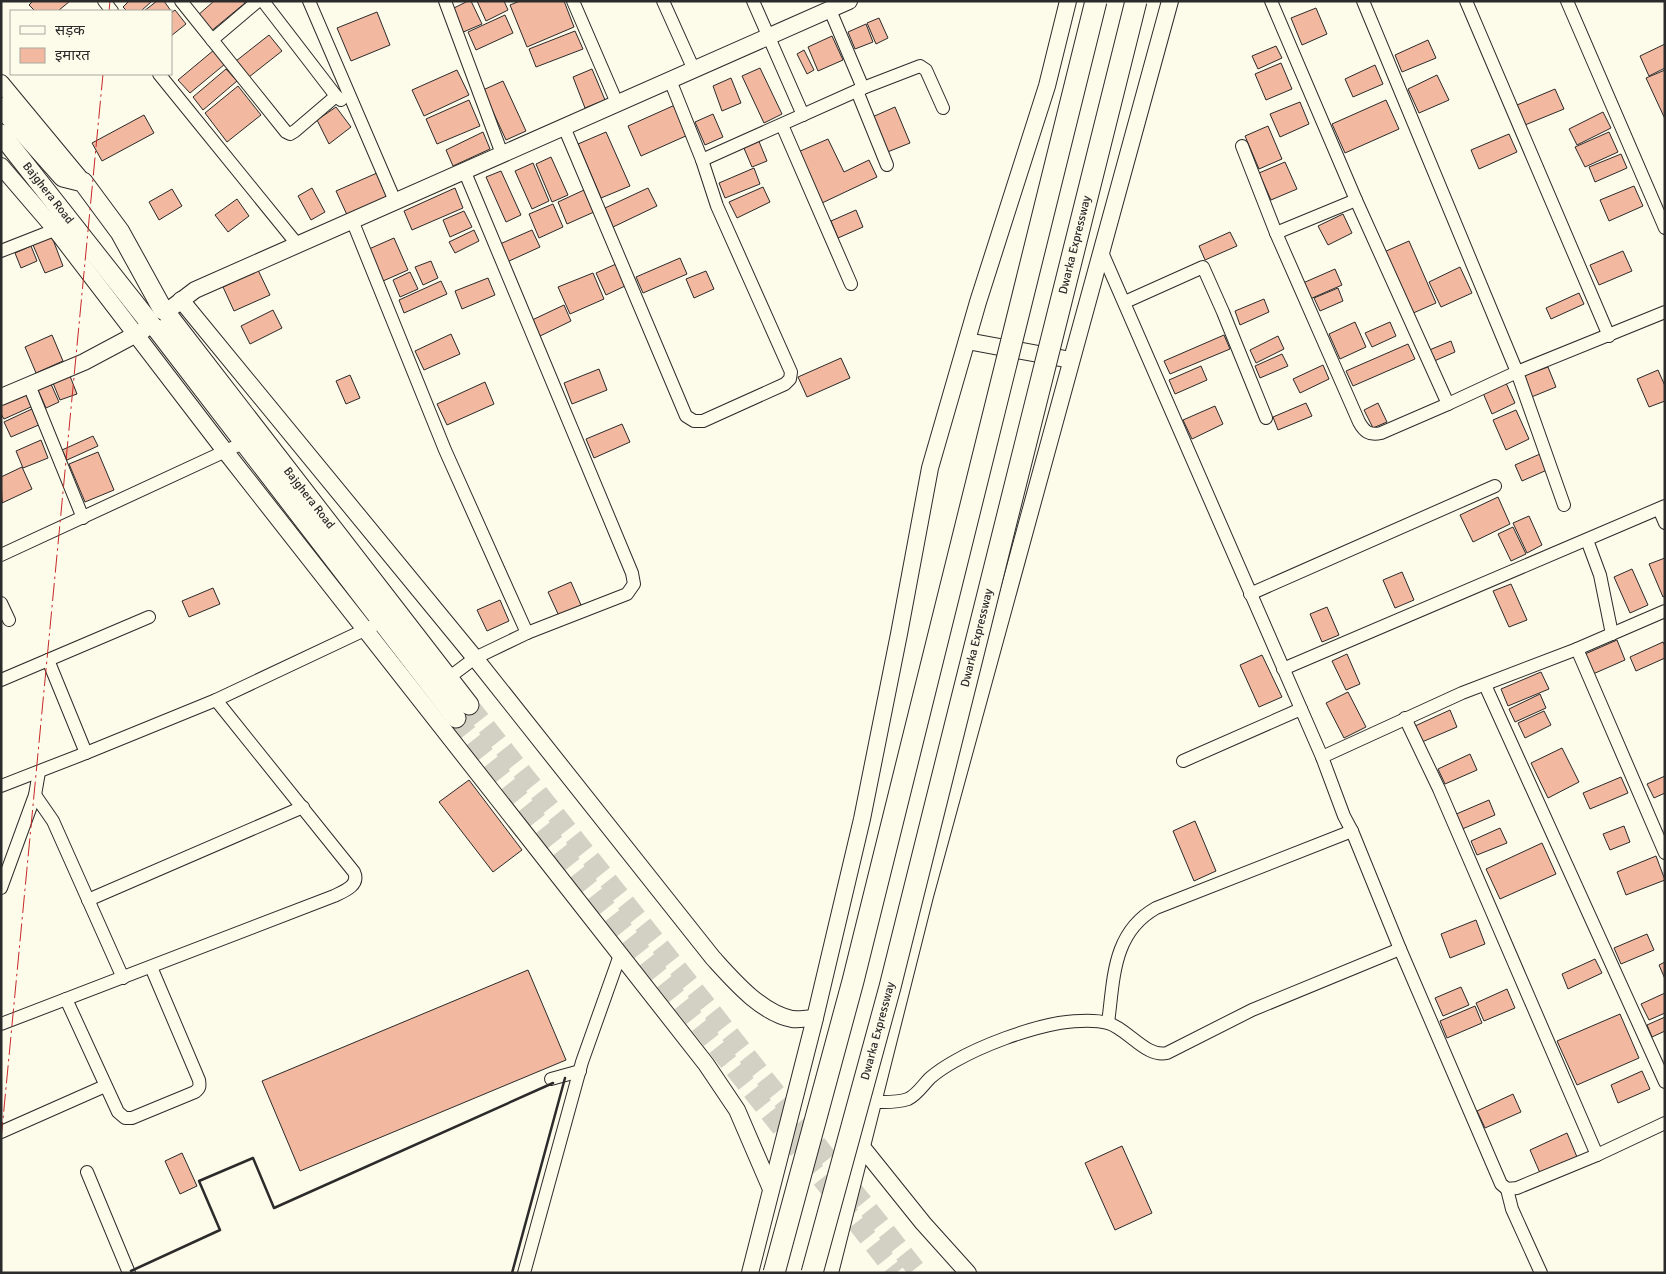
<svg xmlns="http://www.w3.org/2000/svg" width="1666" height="1274" font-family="Signika,'Noto Sans Devanagari',sans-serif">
	<rect width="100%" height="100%" fill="#fdfbea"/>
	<!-- building -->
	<g fill="#f2b8a0" stroke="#2b2b2b">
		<path d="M33,1H70L58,11H35L29,5Z"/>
		<path d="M129,1H152L141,11H127L123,7Z"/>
		<path d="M157,1H164L171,11H144Z"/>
		<path d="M214,1H244L245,3L210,32L197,16Z"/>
		<path d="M468,1H471L482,24L461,33L450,10Z"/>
		<path d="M477,1H504L508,10L486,21Z"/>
		<path d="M520,1H564L574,27L527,47L510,5Z"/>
		<path d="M1316,8L1327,34L1302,45L1291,18Z"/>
		<path d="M175,10L186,24L171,36V13Z"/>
		<path d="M377,12L390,45L351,61L337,28Z"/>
		<path d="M505,15L513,33L476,50L468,32Z"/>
		<path d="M879,18L888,38L876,44L867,23Z"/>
		<path d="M866,24L873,42L855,49L848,32Z"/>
		<path d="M575,31L583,49L536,67L529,49Z"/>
		<path d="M269,35L282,51L249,77L236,61Z"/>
		<path d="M832,36L843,60L818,71L808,47Z"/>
		<path d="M1428,40L1436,58L1402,72L1395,55Z"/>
		<path d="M1665,44V68L1649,76L1640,56Z"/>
		<path d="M1276,46L1282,58L1258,69L1252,56Z"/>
		<path d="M214,50L225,64L190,93L178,80Z"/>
		<path d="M804,50L814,70L807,74L797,54Z"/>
		<path d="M1281,63L1292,89L1266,100L1255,74Z"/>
		<path d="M1375,65L1383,84L1353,97L1345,79Z"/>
		<path d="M760,68L782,114L764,123L742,76Z"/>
		<path d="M226,69L237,81L203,110L193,97Z"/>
		<path d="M592,69L605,100L585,108L573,77Z"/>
		<path d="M457,70L469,95L424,116L412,90Z"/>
		<path d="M1665,70V119L1646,78Z"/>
		<path d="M1437,75L1449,100L1419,113L1408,89Z"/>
		<path d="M731,78L741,103L722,111L713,86Z"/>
		<path d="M503,81L526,131L506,140L483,90Z"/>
		<path d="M238,86L261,115L227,142L205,113Z"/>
		<path d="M1555,89L1564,109L1525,125L1517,105Z"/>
		<path d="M469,100L480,126L437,144L426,119Z"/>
		<path d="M1386,100L1399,129L1345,153L1332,124Z"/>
		<path d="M1300,102L1309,124L1280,137L1270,114Z"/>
		<path d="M675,105L688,135L641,156L628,126Z"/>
		<path d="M336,107L351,127L329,144L317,120Z"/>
		<path d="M895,107L910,143L885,153L870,118Z"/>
		<path d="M1603,112L1611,128L1577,145L1569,129Z"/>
		<path d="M713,114L723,137L705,145L695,122Z"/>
		<path d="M144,115L154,133L102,161L92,143Z"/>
		<path d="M1268,126L1282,159L1259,169L1245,136Z"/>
		<path d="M483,132L490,149L453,166L446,150Z"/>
		<path d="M606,132L630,186L601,198L578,144Z"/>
		<path d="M1609,132L1618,152L1585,167L1575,147Z"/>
		<path d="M1509,134L1517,152L1479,169L1471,150Z"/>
		<path d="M758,139L767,161L752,167L743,146Z"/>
		<path d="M828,139L844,172L869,160L877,177L822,203L798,152Z"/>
		<path d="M1621,154L1627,168L1595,182L1589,167Z"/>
		<path d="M551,157L568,195L552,202L536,164Z"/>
		<path d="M1285,162L1297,189L1271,200L1259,173Z"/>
		<path d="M533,163L549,201L532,209L515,171Z"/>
		<path d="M754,168L760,184L725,198L719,183Z"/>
		<path d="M501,171L521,215L506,222L486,177Z"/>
		<path d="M377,173L389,198L348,217L336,191Z"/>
		<path d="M1634,186L1643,206L1609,221L1600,200Z"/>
		<path d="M763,187L770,202L737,218L729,202Z"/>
		<path d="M312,188L325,212L311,220L298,196Z"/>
		<path d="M455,188L463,208L412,230L404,211Z"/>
		<path d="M648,188L657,206L613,227L605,208Z"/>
		<path d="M172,189L182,206L159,220L149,202Z"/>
		<path d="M584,190L594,212L567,224L558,202Z"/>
		<path d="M237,199L249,216L228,232L215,215Z"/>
		<path d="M553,204L563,227L539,238L529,214Z"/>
		<path d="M856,210L863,227L838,238L831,221Z"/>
		<path d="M464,211L472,227L450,237L443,220Z"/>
		<path d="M1343,214L1352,233L1328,245L1318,226Z"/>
		<path d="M474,230L479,241L455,253L449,242Z"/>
		<path d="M532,230L540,247L507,262L500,244Z"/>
		<path d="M1230,232L1237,246L1205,260L1199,246Z"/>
		<path d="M52,237L63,266L45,273L33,245Z"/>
		<path d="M394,238L408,270L383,281L369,249Z"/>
		<path d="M1409,241L1436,303L1411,314L1384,252Z"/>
		<path d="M31,246L37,261L21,268L15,253Z"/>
		<path d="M1623,251L1632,271L1599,285L1590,265Z"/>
		<path d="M680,258L687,274L643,293L636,277Z"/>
		<path d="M431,261L438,278L423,285L415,267Z"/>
		<path d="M616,264L625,286L606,295L596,273Z"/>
		<path d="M1460,267L1472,293L1441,307L1429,282Z"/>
		<path d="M1335,269L1342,285L1310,299L1303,283Z"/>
		<path d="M258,270L270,295L234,311L223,287Z"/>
		<path d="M706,271L714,289L694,298L686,279Z"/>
		<path d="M410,272L418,289L400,297L393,280Z"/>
		<path d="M593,273L604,299L570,314L558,287Z"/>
		<path d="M488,278L495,295L462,309L455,291Z"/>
		<path d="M441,281L447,294L404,313L399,300Z"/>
		<path d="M1338,288L1343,301L1320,311L1314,298Z"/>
		<path d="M1579,293L1584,304L1551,319L1546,308Z"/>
		<path d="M1264,299L1269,312L1240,325L1235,311Z"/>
		<path d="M564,305L571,321L538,337L530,321Z"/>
		<path d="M273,310L282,328L250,344L241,326Z"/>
		<path d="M1355,322L1366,347L1340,359L1329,334Z"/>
		<path d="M1390,322L1396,336L1372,347L1365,333Z"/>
		<path d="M451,334L460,354L424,370L415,351Z"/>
		<path d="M52,335L63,361L36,373L25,347Z"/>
		<path d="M1224,335L1230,349L1170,374L1164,361Z"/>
		<path d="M1278,336L1284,349L1256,363L1250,350Z"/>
		<path d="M1451,341L1455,352L1432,362L1427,351Z"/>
		<path d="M1408,344L1415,359L1353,386L1346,371Z"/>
		<path d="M1282,354L1288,366L1260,378L1255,366Z"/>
		<path d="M841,358L850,378L807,397L798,377Z"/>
		<path d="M1323,365L1329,379L1300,393L1293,379Z"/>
		<path d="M1201,366L1207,380L1175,394L1169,380Z"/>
		<path d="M1548,367L1556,387L1529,398L1521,377Z"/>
		<path d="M599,369L607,390L572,404L564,383Z"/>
		<path d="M1658,370L1665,386V401L1649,407L1637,379Z"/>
		<path d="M350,375L360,398L346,404L336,381Z"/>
		<path d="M70,376L77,394L60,400L53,383Z"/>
		<path d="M485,382L494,404L447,425L437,404Z"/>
		<path d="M1506,383L1515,403L1492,414L1483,393Z"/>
		<path d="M51,384L59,402L46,408L38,390Z"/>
		<path d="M27,393L33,406L4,419L1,414V404Z"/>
		<path d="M1306,403L1312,416L1278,430L1273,417Z"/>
		<path d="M1378,403L1387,422L1373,428L1364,410Z"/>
		<path d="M1215,406L1223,424L1192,439L1183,420Z"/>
		<path d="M34,408L41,424L11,437L4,422Z"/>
		<path d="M1516,410L1529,439L1506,450L1493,420Z"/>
		<path d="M622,424L630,442L594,458L586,439Z"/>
		<path d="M93,436L98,446L67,460L62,450Z"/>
		<path d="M41,440L48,458L23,468L16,451Z"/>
		<path d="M98,452L114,490L85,502L69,464Z"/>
		<path d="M1540,454L1547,470L1522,481L1515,465Z"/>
		<path d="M22,467L32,489L2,503L1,477Z"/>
		<path d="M1498,497L1510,524L1473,542L1460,515Z"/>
		<path d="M1529,516L1542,545L1527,553L1513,523Z"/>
		<path d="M1513,527L1526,554L1511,561L1498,534Z"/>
		<path d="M1665,558V596L1663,597L1649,564Z"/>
		<path d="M1632,569L1648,605L1630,613L1614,577Z"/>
		<path d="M1402,572L1414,600L1395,608L1383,580Z"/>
		<path d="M571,582L581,605L559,616L548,592Z"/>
		<path d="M1511,584L1527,620L1509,627L1493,591Z"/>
		<path d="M213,588L220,604L189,617L182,601Z"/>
		<path d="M500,600L509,621L487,631L477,610Z"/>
		<path d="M1327,607L1339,635L1322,642L1310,614Z"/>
		<path d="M1617,640L1625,660L1593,674L1585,654Z"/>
		<path d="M1663,642L1665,646V658L1636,671L1630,657Z"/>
		<path d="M1347,654L1360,684L1346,690L1332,661Z"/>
		<path d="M1262,655L1282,697L1259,707L1240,665Z"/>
		<path d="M1541,672L1549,689L1508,706L1501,689Z"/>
		<path d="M1348,692L1366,727L1344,738L1326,703Z"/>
		<path d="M1540,694L1546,708L1515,722L1509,709Z"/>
		<path d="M1450,710L1457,727L1422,742L1415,726Z"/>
		<path d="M1544,711L1551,725L1525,738L1518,723Z"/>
		<path d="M1562,748L1579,782L1548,798L1531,763Z"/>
		<path d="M1470,754L1477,770L1445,784L1438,769Z"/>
		<path d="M1665,776V793L1654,798L1647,784Z"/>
		<path d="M1621,777L1628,793L1590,809L1583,793Z"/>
		<path d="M469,780L522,850L493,872L439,802Z"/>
		<path d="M1489,800L1495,815L1460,830L1454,815Z"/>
		<path d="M1195,821L1216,871L1194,881L1173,831Z"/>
		<path d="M1624,826L1630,842L1610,850L1603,834Z"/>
		<path d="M1500,828L1507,843L1477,855L1471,841Z"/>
		<path d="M1542,843L1556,874L1500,899L1486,869Z"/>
		<path d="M1656,856L1665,880L1626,895L1617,872Z"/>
		<path d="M1476,920L1485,944L1450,958L1441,934Z"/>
		<path d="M1647,934L1654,950L1621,964L1614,948Z"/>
		<path d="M1595,959L1602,973L1568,989L1562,974Z"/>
		<path d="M1665,962V979L1659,965Z"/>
		<path d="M528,970L566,1060L300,1171L262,1081Z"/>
		<path d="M1461,987L1469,1005L1443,1016L1435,998Z"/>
		<path d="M1507,989L1515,1008L1484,1021L1476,1003Z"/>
		<path d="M1665,993V1013L1649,1020L1641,1004Z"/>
		<path d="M1475,1006L1482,1023L1447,1038L1440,1021Z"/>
		<path d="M1620,1014L1639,1058L1577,1085L1557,1041Z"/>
		<path d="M1665,1017V1031L1652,1037L1647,1025Z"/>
		<path d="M1642,1071L1650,1089L1618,1103L1611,1085Z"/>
		<path d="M1513,1094L1521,1112L1485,1128L1477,1111Z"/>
		<path d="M1567,1133L1577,1157L1540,1173L1530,1150Z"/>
		<path d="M1122,1146L1152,1213L1115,1230L1085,1163Z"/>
		<path d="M182,1153L197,1186L180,1194L165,1161Z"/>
	</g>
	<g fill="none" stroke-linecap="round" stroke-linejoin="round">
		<!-- secondary-tunnel -->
		<g stroke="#d3d1c4" stroke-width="19" stroke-dasharray="19 9" stroke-linecap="butt">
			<path d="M469,705L919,1273"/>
			<path d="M456,718L896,1273"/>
		</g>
		<defs>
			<g id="minor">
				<path d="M104,1L112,11"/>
				<path d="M181,1L286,132L290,134L295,131L336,96"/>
				<path d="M263,1L336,96L341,100"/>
				<path d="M309,1L395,201"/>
				<path d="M445,1L502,154"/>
				<path d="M573,1L617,103"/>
				<path d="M663,1L694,70"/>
				<path d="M753,1L803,115"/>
				<path d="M1271,1L1356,200L1448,404"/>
				<path d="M1363,1L1517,372L1564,505"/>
				<path d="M1466,1L1609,336"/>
				<path d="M1567,1L1665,228"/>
				<path d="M830,10L863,88"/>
				<path d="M212,40L258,1"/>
				<path d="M159,74L297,244"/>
				<path d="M857,91L887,165"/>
				<path d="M782,125L851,284"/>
				<path d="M564,127L686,416L694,421H703L785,384L790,379L791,372L717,206L702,160L670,80"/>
				<path d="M1242,146L1276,233L1359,422C1364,431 1369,436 1381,433L1448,404L1517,372L1665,312"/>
				<path d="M702,160L863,88L920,66L926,70L943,108"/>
				<path d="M352,220L445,450L527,633"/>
				<path d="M1276,233L1356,200"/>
				<path d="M1101,250L1322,757L1344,816L1352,831L1400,949L1501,1184L1507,1189L1517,1188L1597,1155L1665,1123"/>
				<path d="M1,251L62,227"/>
				<path d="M1125,302L1203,267L1223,312L1266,418"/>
				<path d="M29,385L83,518"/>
				<path d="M1659,509L1665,523"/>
				<path d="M1587,540L1600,575L1612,634"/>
				<path d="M1,555L243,443"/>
				<path d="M1250,594L1495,486"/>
				<path d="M1,603L9,620"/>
				<path d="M1577,649L1665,853"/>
				<path d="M48,660L86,753"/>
				<path d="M1283,669L1665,506"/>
				<path d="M1,680L149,617"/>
				<path d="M443,682L475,658L527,633L627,594L634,584L632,573L464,170"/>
				<path d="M1485,685L1665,1082"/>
				<path d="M1405,718L1439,789L1597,1155"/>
				<path d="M1322,757L1462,693L1577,649L1665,611"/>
				<path d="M1183,761L1301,709"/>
				<path d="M1,786L86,753L216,700L373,626"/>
				<path d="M35,795L53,821L123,978"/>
				<path d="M1,888L35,795L39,772"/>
				<path d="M88,900L303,807"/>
				<path d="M66,999L118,1112L125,1118H132L195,1092C200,1088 200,1086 199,1080L151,967"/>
				<path d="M1108,1023C1114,979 1112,933 1156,908L1352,831"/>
				<path d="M1,1024L334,896C345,891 360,885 354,872L216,700"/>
				<path d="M551,1079L580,1071"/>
				<path d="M874,1102C885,1102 897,1103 908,1099C917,1095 923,1085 930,1078C937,1072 946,1066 955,1061C983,1045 1026,1029 1059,1023C1073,1021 1093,1019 1108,1023C1128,1029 1146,1058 1167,1053L1252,1010L1400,949"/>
				<path d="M1,1132L105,1086"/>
				<path d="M87,1172L129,1273"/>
				<path d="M1507,1189L1512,1209L1541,1273"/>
				<path d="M524,1273L582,1062L620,955"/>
			</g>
			<g id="tertiary">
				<path d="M1,83L83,182"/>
				<path d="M1,166L55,229L225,451L706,1064L737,1110L771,1189"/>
				<path d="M181,300L475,658L713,958C733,980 761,1013 792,1019C799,1020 808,1018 815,1018"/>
				<path d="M166,312L195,290L849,1"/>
				<path d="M967,341L1071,360"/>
				<path d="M1,397L84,362L144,330"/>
				<path d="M862,1147L923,1223L968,1273"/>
				<path d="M750,1273L814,1022L862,819L899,634L930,468L978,302L1047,86L1068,1"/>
				<path d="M830,1273L925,896L1170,1"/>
			</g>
			<g id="secondary">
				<path d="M1,107L63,177L83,182L120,232L163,310"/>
				<path d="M1,134L150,323"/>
				<path d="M170,318L469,705"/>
				<path d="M157,329L456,718"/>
			</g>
		</defs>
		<!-- minor casing -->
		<use href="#minor" stroke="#2b2b2b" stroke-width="14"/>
		<!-- tertiary casing -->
		<use href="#tertiary" stroke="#2b2b2b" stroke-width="18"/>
		<!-- secondary casing -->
		<use href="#secondary" stroke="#2b2b2b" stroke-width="21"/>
		<!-- minor -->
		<use href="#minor" stroke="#fdfbea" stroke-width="12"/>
		<!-- tertiary -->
		<use href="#tertiary" stroke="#fdfbea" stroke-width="16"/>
		<!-- secondary -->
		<use href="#secondary" stroke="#fdfbea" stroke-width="19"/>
		<defs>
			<g id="trunk-bridge">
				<path d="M774,1273L853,981L1096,1"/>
				<path d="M812,1273L890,987L1136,1"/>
			</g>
		</defs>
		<!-- trunk-bridge casing -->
		<use href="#trunk-bridge" stroke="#2b2b2b" stroke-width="23" stroke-linecap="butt"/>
		<!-- trunk-bridge -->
		<use href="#trunk-bridge" stroke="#fdfbea" stroke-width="21"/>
		<!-- wall -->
		<g stroke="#2b2b2b" stroke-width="2.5">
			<path d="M131,1271L220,1230L199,1181L253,1158L274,1208L553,1083"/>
			<path d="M512,1273L565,1078"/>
		</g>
		<!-- power -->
		<g stroke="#c62828" stroke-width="1" stroke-dasharray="18 4 2.5 4" stroke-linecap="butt">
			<path d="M109,11L110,1"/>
			<path d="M1,1140L103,74"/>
		</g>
	</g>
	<g text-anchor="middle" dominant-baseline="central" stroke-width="4" stroke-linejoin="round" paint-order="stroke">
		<!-- street labels -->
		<g font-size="12" fill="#2b2b2b" stroke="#fdfbea">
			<text transform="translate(48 193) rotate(52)">Bajghera Road</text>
			<text transform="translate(1075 245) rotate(-76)">Dwarka Expressway</text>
			<text transform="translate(309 498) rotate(52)">Bajghera Road</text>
			<text transform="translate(977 638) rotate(-76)">Dwarka Expressway</text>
			<text transform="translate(878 1031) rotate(-75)">Dwarka Expressway</text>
		</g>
	</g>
	<!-- border -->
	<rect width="1666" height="1274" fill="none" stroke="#2b2b2b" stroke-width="5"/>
	<!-- legend -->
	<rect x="10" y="10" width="162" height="65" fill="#fdfbea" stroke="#a9a89e"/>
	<rect x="20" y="26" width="25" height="8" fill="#fdfbea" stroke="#a9a89e"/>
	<text x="55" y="35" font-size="15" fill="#2b2b2b">सड़क</text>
	<rect x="20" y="48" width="25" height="15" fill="#f2b8a0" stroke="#a9a89e"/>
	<text x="55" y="60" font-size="15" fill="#2b2b2b">इमारत</text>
</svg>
